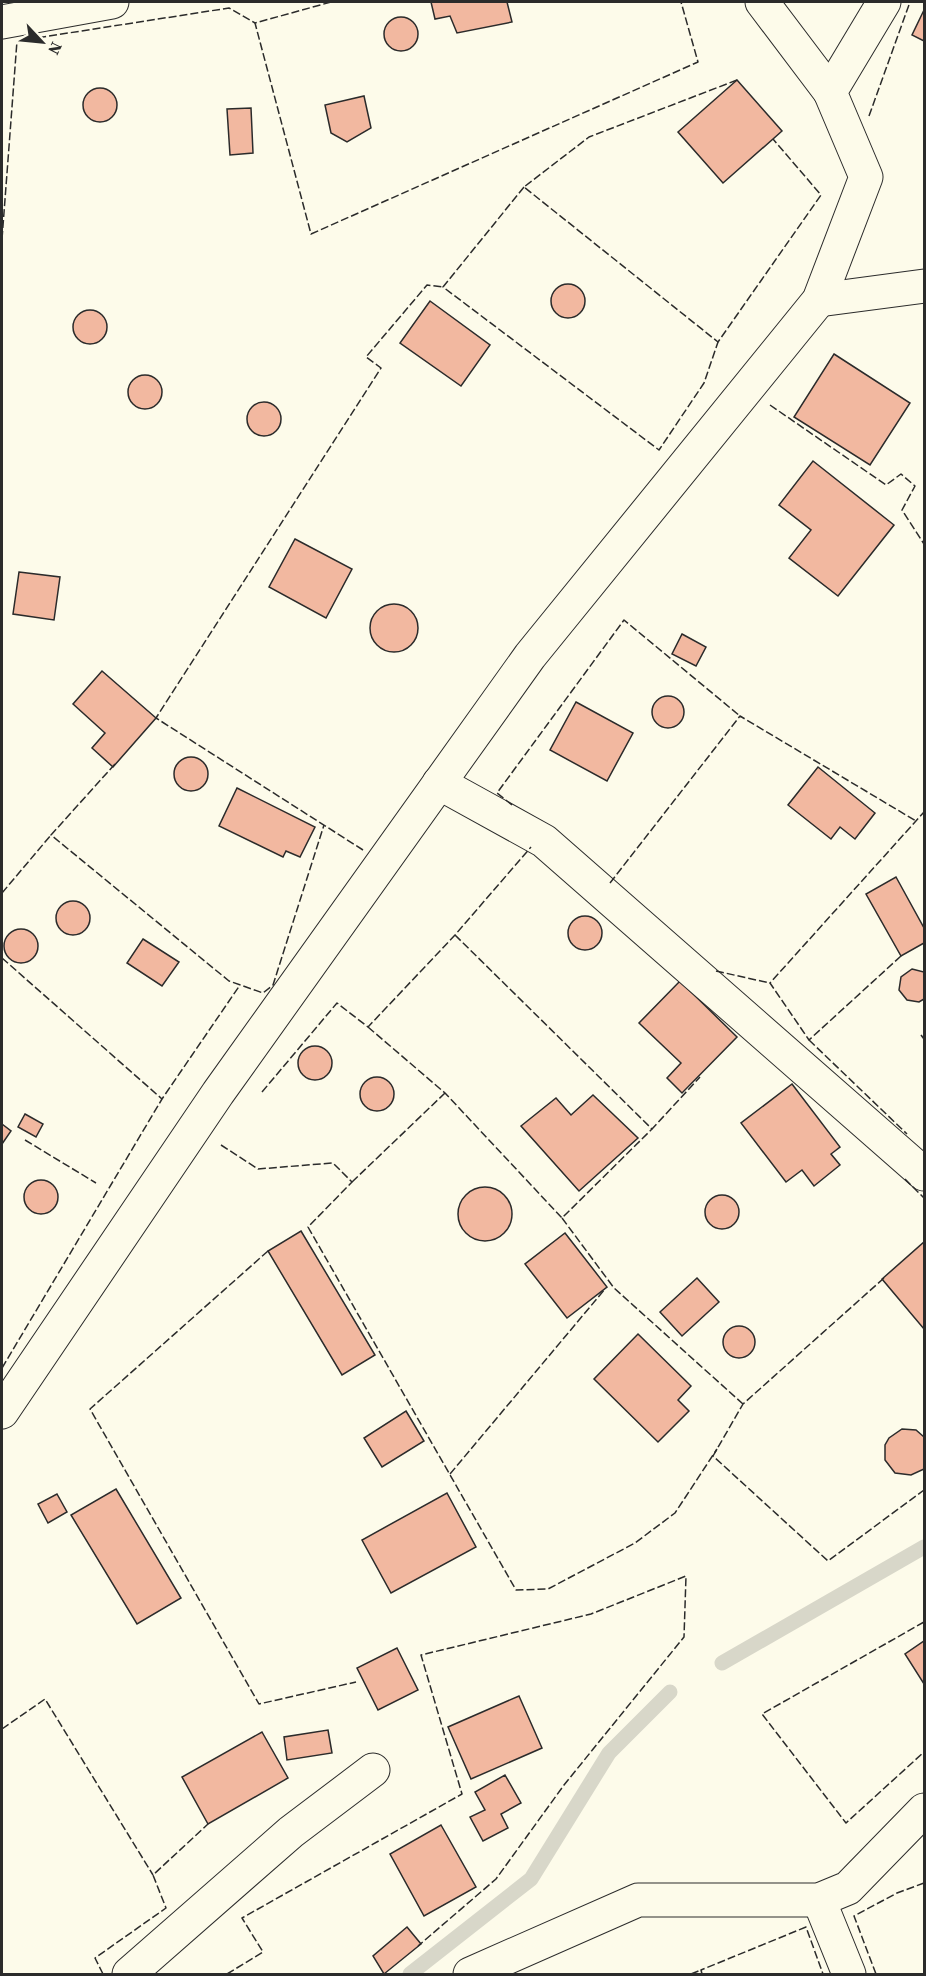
<svg xmlns="http://www.w3.org/2000/svg" width="926" height="1976" font-family="'Source Serif 4',serif">
	<rect width="100%" height="100%" fill="#fdfbea"/>
	<g fill="none" stroke-linecap="round" stroke-linejoin="round">
		<!-- stream -->
		<g stroke="#d8d7c9" stroke-width="15">
			<path d="M722,1663L924,1547"/>
			<path d="M410,1974L531,1879L609,1753L670,1692"/>
		</g>
	</g>
	<!-- building -->
	<g fill="#f2b8a0" stroke="#2b2b2b" stroke-width="1.5">
		<path d="M431,2H507L512,22L457,33L450,16L435,19Z"/>
		<path d="M924,10V41L912,35Z"/>
		<circle cx="401" cy="34" r="17"/>
		<path d="M737,80L782,131L723,183L678,132Z"/>
		<circle cx="100" cy="105" r="17"/>
		<path d="M364,96L371,128L347,142L331,133L325,105Z"/>
		<path d="M251,108L253,153L230,155L227,109Z"/>
		<circle cx="568" cy="301" r="17"/>
		<path d="M430,301L490,345L461,386L400,343Z"/>
		<circle cx="90" cy="327" r="17"/>
		<path d="M834,354L910,403L870,465L794,417Z"/>
		<circle cx="145" cy="392" r="17"/>
		<circle cx="264" cy="419" r="17"/>
		<path d="M813,461L894,525L838,596L789,558L811,530L779,505Z"/>
		<path d="M295,539L352,569L326,618L269,587Z"/>
		<path d="M19,572L60,577L54,620L13,614Z"/>
		<circle cx="394" cy="628" r="24"/>
		<path d="M682,634L706,647L696,666L672,654Z"/>
		<path d="M102,671L156,718L113,767L92,748L105,733L73,704Z"/>
		<circle cx="668" cy="712" r="16"/>
		<path d="M576,702L633,733L607,781L550,750Z"/>
		<circle cx="191" cy="774" r="17"/>
		<path d="M818,767L875,813L855,839L840,827L831,839L788,805Z"/>
		<path d="M237,788L315,827L300,857L286,851L283,857L219,826Z"/>
		<path d="M896,877L924,928V943L901,956L866,894Z"/>
		<circle cx="73" cy="918" r="17"/>
		<circle cx="585" cy="933" r="17"/>
		<circle cx="21" cy="946" r="17"/>
		<path d="M143,939L179,962L162,986L127,963Z"/>
		<path d="M912,969L924,972V999L919,1002L907,1000L899,990L901,977Z"/>
		<path d="M680,981L737,1037L682,1093L667,1078L681,1063L639,1023Z"/>
		<circle cx="315" cy="1063" r="17"/>
		<circle cx="377" cy="1094" r="17"/>
		<path d="M792,1084L840,1147L831,1154L840,1165L814,1186L802,1170L786,1182L741,1123Z"/>
		<path d="M593,1095L638,1138L579,1191L521,1126L556,1098L571,1115Z"/>
		<path d="M25,1114L43,1124L36,1137L18,1127Z"/>
		<path d="M2,1124L11,1131L2,1144Z"/>
		<circle cx="41" cy="1197" r="17"/>
		<circle cx="485" cy="1214" r="27"/>
		<circle cx="722" cy="1212" r="17"/>
		<path d="M301,1231L375,1355L342,1375L268,1251Z"/>
		<path d="M565,1233L607,1287L567,1318L525,1264Z"/>
		<path d="M924,1242V1329L882,1279Z"/>
		<path d="M697,1278L719,1302L682,1336L660,1312Z"/>
		<circle cx="739" cy="1342" r="16"/>
		<path d="M638,1334L691,1386L678,1400L689,1411L658,1442L594,1379Z"/>
		<path d="M406,1411L424,1441L382,1467L364,1438Z"/>
		<path d="M902,1429L916,1430L924,1437V1469L911,1475L895,1473L885,1460V1445L889,1438Z"/>
		<path d="M116,1489L181,1598L137,1624L71,1515Z"/>
		<path d="M447,1493L476,1547L391,1593L362,1540Z"/>
		<path d="M57,1494L67,1512L48,1523L38,1504Z"/>
		<path d="M924,1641V1684L905,1654Z"/>
		<path d="M397,1648L418,1690L378,1710L357,1668Z"/>
		<path d="M519,1696L542,1748L471,1779L448,1727Z"/>
		<path d="M328,1730L332,1753L287,1760L284,1737Z"/>
		<path d="M262,1732L288,1778L208,1824L182,1777Z"/>
		<path d="M505,1775L521,1803L501,1814L508,1828L483,1841L470,1817L485,1810L475,1792Z"/>
		<path d="M441,1825L476,1887L424,1916L390,1854Z"/>
		<path d="M407,1927L421,1944L384,1974L373,1956Z"/>
	</g>
	<g fill="none" stroke-linecap="round" stroke-linejoin="round">
		<defs>
			<g id="street">
				<path d="M762,2L830,92"/>
				<path d="M2,22L112,2"/>
				<path d="M819,300L924,286"/>
				<path d="M439,783L544,841L924,1174"/>
				<path d="M2,1412L218,1093L530,656L819,300L866,177L830,92L884,2"/>
				<path d="M819,1900L849,1974"/>
				<path d="M129,1974L291,1832L373,1770"/>
				<path d="M470,1974L638,1900H819L848,1888L924,1810"/>
			</g>
		</defs>
		<!-- street casing -->
		<use href="#street" stroke="#2b2b2b" stroke-width="35"/>
		<!-- street -->
		<use href="#street" stroke="#fdfbea" stroke-width="33"/>
		<!-- fence -->
		<g stroke="#2b2b2b" stroke-width="1.5" stroke-dasharray="8 3" stroke-linecap="butt">
			<path d="M331,2L255,23L311,234L698,62L681,2"/>
			<path d="M737,80L589,137L524,187L718,342L821,195L773,139"/>
			<path d="M869,116L910,2"/>
			<path d="M524,187L443,287L659,450L704,383L718,342"/>
			<path d="M2,239L17,41L229,8L255,23"/>
			<path d="M770,405L886,485L901,474L915,486L902,510L924,544"/>
			<path d="M2,512V514"/>
			<path d="M115,764L51,835L229,981L263,993L273,985L324,825"/>
			<path d="M512,805L497,793L624,620L740,716"/>
			<path d="M363,850L156,718L381,368L366,357L427,285L443,287"/>
			<path d="M610,883L740,716L916,821"/>
			<path d="M2,893L51,835"/>
			<path d="M455,935L652,1129L700,1077"/>
			<path d="M901,956L809,1040L770,983L924,812"/>
			<path d="M2,958L162,1099"/>
			<path d="M716,971L770,983"/>
			<path d="M368,1027L445,1093L562,1218L652,1129"/>
			<path d="M921,1035L924,1039"/>
			<path d="M809,1040L907,1134"/>
			<path d="M262,1092L337,1003L368,1027L455,935L531,847"/>
			<path d="M25,1140L96,1183"/>
			<path d="M221,1145L258,1169L333,1163L352,1182L308,1227L516,1590L548,1589L635,1543L675,1513L717,1449"/>
			<path d="M905,1179L924,1198"/>
			<path d="M352,1182L445,1093"/>
			<path d="M562,1218L614,1288L743,1404"/>
			<path d="M268,1251L90,1409L259,1704L356,1682"/>
			<path d="M884,1278L743,1404L713,1456L828,1561L924,1490"/>
			<path d="M2,1368L162,1099L240,985"/>
			<path d="M450,1474L605,1289"/>
			<path d="M924,1622L762,1714L846,1823L924,1752"/>
			<path d="M2,1729L45,1699L153,1875"/>
			<path d="M103,1974L95,1958L166,1908L153,1875L208,1824"/>
			<path d="M227,1974L263,1952L242,1918L462,1794L421,1655L591,1614L686,1576L684,1637L564,1785L496,1879L418,1946"/>
			<path d="M691,1974L701,1970"/>
			<path d="M702,1974L701,1970L806,1927L823,1974"/>
			<path d="M876,1974L854,1916L897,1893L924,1883"/>
		</g>
	</g>
	<!-- border -->
	<rect width="926" height="1976" fill="none" stroke="#2b2b2b" stroke-width="6"/>
	<!-- north arrow -->
	<g transform="translate(42 42) rotate(116)" stroke="#fdfbea" stroke-width="4.5" paint-order="stroke">
	<path d="M0-4.5L10 22L0 15L-10 22Z" fill="#2b2b2b"/>
	<text y="-9" font-size="16" font-weight="bold" text-anchor="middle" fill="#2b2b2b">N</text>
	</g>
</svg>
